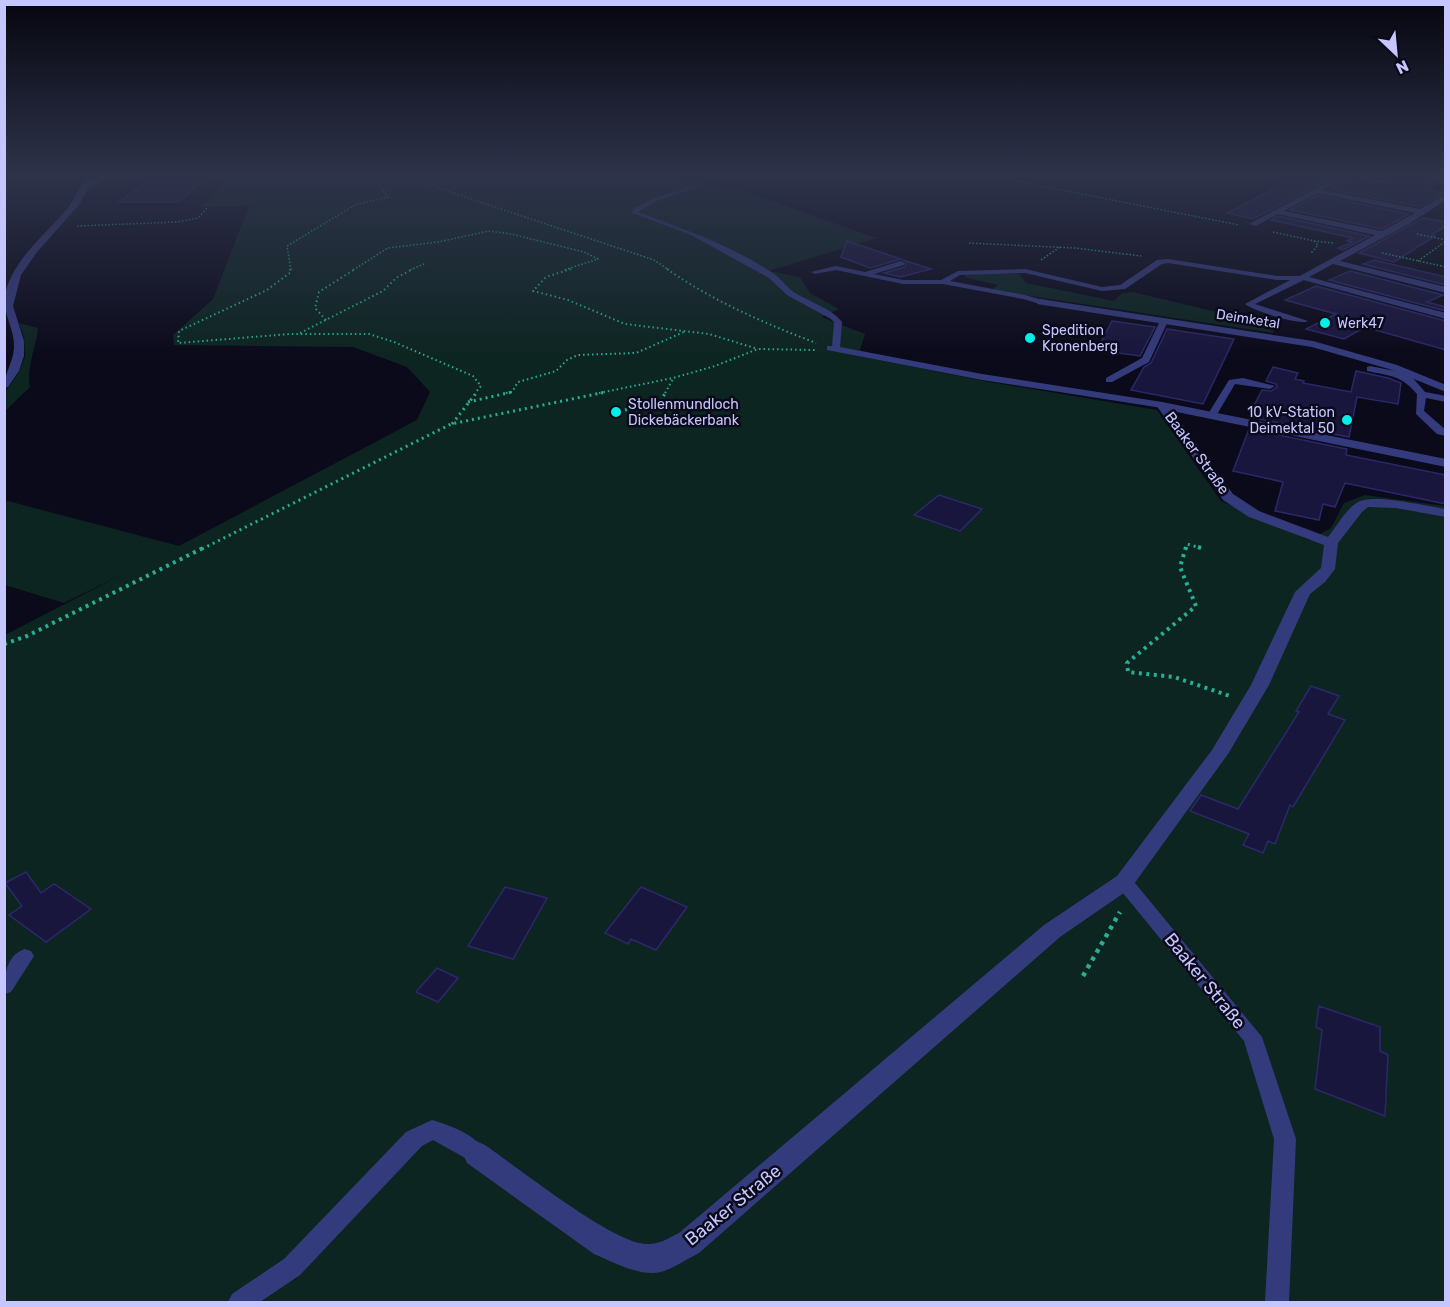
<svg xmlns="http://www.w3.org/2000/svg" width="1450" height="1307" font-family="Rubik,sans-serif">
	<rect width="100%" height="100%" fill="#0b0a1b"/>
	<!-- green -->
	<g fill="#0d2521">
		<path d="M213,173H662L715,187L746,192L876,238L769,271L800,277L810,293L839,309L821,317L865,334L858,356L984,381L1157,410L1221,501L1309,540L1331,528L1344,503L1365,495L1445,506V1302H5V635L123,574L64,603L5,585L4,500L179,546L417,420L430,392L407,367L353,347L174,345L173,335L213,299L249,206L200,207L225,183Z"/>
		<path d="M967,274H1019L1026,283L1114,301L1122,293L1133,292L1275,326L1273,333L991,290L998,285L964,277Z"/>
		<path d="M19,323L38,328C36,348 26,368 30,387L5,411V392L18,374L25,357L24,337Z"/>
	</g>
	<!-- building -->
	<g fill="#19163d" stroke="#2b2869" stroke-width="1.5">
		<path d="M1305,173H1341L1253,219L1227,213Z"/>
		<path d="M1356,173H1394L1396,175L1436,183L1427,190L1444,193L1420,207L1330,189Z"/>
		<path d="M182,174L203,181L178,202H119L157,175Z"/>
		<path d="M1317,195L1409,214L1382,229L1290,210Z"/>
		<path d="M1278,216L1369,236L1343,250L1338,248L1353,242L1347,241L1353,238L1271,220Z"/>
		<path d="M1423,218L1446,222V226L1431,235L1435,236L1394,262L1359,253Z"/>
		<path d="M847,241L901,259L870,268L841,257Z"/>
		<path d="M903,260L931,269L901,277L884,273L905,267L907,262Z"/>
		<path d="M1374,260L1446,277V285L1363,264Z"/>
		<path d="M1350,271L1443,295L1427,302L1446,307V311L1329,280Z"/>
		<path d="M1316,286L1446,321V350L1365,327L1344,339L1306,329L1336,314L1285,300Z"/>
		<path d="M1112,321L1155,327L1140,356L1097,350Z"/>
		<path d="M1167,329L1234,339L1203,404L1131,390L1144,367L1151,363Z"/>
		<path d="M1273,367L1298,373L1295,379L1304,381L1303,383L1351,392L1356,371L1388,378L1401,383L1398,404L1357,397L1349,437L1253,418L1254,416L1249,415L1262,390L1271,391L1277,387L1276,384L1266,381Z"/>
		<path d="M1249,429L1347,449L1346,455L1446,475V504L1345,483L1335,507L1323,504L1319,520L1275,511L1283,482L1233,471Z"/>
		<path d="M939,495L982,509L960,531L914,515Z"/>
		<path d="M1311,686L1339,696L1328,714L1345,720L1293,807L1290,805L1275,844L1268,841L1263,853L1243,845L1249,834L1190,811L1201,795L1238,809L1299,712L1296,711Z"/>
		<path d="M26,872L41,893L54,884L91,909L46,942L9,915L22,906L5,883Z"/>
		<path d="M505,887L547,898L513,959L468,946Z"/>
		<path d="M641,887L687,907L656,950L631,939L628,944L605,933Z"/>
		<path d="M437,968L458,978L438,1002L416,992Z"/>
		<path d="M1319,1006L1380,1027V1051L1388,1055L1385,1116L1315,1089L1322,1030L1316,1027Z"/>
	</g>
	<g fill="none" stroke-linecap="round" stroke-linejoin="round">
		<!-- path-far4 -->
		<g stroke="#29ae94" stroke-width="1.5" stroke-dasharray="1.5 2" stroke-linecap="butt">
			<path d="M410,173L438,188L654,260L669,270"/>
			<path d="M647,173L660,176"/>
			<path d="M975,173L1239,225"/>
			<path d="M1363,178L1389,183"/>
			<path d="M77,226L177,222L198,218L208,207"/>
			<path d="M1273,232L1314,241L1318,245L1311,253"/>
			<path d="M1417,234L1446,240"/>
			<path d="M1314,241L1333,243"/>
			<path d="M969,243L1075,248L1141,256"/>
			<path d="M1382,253L1446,267"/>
			<path d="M1041,260L1060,247"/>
			<path d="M1418,261L1446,241"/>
			<path d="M291,270L287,246L355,205L388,197L369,173"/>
			<path d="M353,270L388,248L438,242L489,231L511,234L584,252L598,259L564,270"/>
			<path d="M410,270L424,264"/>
		</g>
		<!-- path-far3 -->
		<g stroke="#29ae94" stroke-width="2" stroke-dasharray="1.5 3" stroke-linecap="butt">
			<path d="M290,269L291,272L267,290L179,331L178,343L290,334H369L394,342L473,376L481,386L475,393"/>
			<path d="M571,269L546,277L533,291L568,300L625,324L709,334L758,349"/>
			<path d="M667,269C713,301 764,323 816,343"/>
			<path d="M326,320L315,308L319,292L355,269"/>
			<path d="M300,333L383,291L396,278L413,269"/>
			<path d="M506,393L512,392L518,382L556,371L567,360L578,355L636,353L686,331"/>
			<path d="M599,393L673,378L715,366L758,349L815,350"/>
			<path d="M665,393L673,379"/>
		</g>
		<!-- path-far2 -->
		<g stroke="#29ae94" stroke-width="3" stroke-dasharray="2 4" stroke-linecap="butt">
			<path d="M468,402L512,392"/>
			<path d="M625,410L661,400L666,392"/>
			<path d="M452,424L477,392"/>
			<path d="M202,549L451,424L606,392"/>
			<path d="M1186,549L1187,544L1201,548"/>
		</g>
		<!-- path-far1 -->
		<g stroke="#29ae94" stroke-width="4" stroke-dasharray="3 4.5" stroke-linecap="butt">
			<path d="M1186,547L1180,567L1196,606L1127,663L1128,672L1174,677L1230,696"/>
			<path d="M1198,547L1201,548"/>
			<path d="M4,644L27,636L205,547"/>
		</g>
		<!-- path -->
		<path stroke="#29ae94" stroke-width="4.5" stroke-dasharray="4 5" stroke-linecap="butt" d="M1083,976L1120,912"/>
		<!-- service -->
		<g fill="#343b7c" fill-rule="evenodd">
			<path d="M693,186L698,187L659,200L638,212C684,229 733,246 774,274C782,279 787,288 795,293C810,302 831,308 842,322L840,347L982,374L1162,402L1167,405L1162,408L982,380L827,350V346H832L834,322L831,319L787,295L769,278L731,257L691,235L632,213L633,209L655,198Z"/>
			<path d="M1168,259L1277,276H1304V280L1255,304L1308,321C1300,326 1254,311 1245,304L1290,280H1277L1168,263L1162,264L1125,289L1102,291L1025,273L960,275L950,281L1025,295L1043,300L1044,302L1040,304L1023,299L943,284H903L836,270L815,274L811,272L836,266L865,272L901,261L905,263L904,265L874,274L903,280H941L958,271L1025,269L1102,287L1120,285L1157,260Z"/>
			<path d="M1161,319L1168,321L1149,362L1112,382H1106V378L1142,358Z"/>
			<path d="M1370,366L1400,372L1412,377L1425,392L1446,396V402L1426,398L1424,411L1446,430V436L1437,434L1416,414L1417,394C1401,375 1390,376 1367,371V367Z"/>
			<path d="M1243,378L1275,386L1270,389L1235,384L1216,416H1210L1208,414L1229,380Z"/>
			<path d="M1124,875L1130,877L1262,1037L1296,1139L1289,1302H1265L1274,1139L1244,1041L1118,887L1115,882L1118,877Z"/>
			<path d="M25,949L31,951L34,956L11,992L4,994C4,976 6,955 25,949Z"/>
			<path d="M432,1120C450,1125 479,1136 487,1154L484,1161L476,1164L433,1140L422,1146L300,1275L260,1302H228L232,1294L284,1259L406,1132Z"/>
		</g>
		<!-- minor -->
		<g fill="#343b7c" fill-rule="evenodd">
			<path d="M107,173H116L88,189L78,206L37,252L21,275L13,306L24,341V356L19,371L8,387L4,388C4,374 13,363 14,348C15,327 0,312 6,290C16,257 46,234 67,209C73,202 76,192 82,185C89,179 98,176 107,173Z"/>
			<path d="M1345,173H1354L1323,190L1420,209L1446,194V200L1409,224L1340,261L1446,287V293L1333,264L1309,277L1446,313V319L1296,278L1375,235L1278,214L1256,226L1249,224ZM1317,193L1415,213L1382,231L1284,211Z"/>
			<path d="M1396,173H1411L1446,178V182Z"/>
			<path d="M1040,299L1313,341L1397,365L1446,385V392L1389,369L1312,347L1037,304V300Z"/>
			<path d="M1162,402L1446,459V467L1172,411L1233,494L1259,511L1328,537C1337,526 1346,509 1358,502C1373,493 1427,506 1446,509V517L1396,508L1368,507L1362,512L1338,543L1335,569L1325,582L1310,594L1269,685L1228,754L1131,888L1060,937L699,1253C687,1259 674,1268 661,1272C640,1277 613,1262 594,1254L467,1163L463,1154L467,1145L476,1141L485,1145C517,1167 611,1242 645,1244C658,1245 667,1239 679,1233L1044,925L1117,876L1212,750L1251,685L1295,592L1321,568L1324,545L1249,517L1223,500L1156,405Z"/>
		</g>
	</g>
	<!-- sky -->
	<linearGradient id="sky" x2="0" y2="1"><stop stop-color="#06060f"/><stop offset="0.49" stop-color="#2e334a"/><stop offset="1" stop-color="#2e334a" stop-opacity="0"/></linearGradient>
	<rect width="1450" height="356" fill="url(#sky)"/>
	<!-- markers -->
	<g fill="#00f0e7" stroke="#0b0a1b" stroke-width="2">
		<circle cx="1325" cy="323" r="6"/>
		<circle cx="1030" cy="338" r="6"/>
		<circle cx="616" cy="412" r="6"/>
		<circle cx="1347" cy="420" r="6"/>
	</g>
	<g text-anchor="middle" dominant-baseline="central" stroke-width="5" stroke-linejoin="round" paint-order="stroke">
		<!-- far-street labels -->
		<g font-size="14" fill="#c5c6ff" stroke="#0b0a1b">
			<text transform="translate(1248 319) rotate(9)">Deimketal</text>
		</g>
		<!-- far-poi labels -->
		<g font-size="14" fill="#c5c6ff" stroke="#0b0a1b" text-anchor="start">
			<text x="1337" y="323">Werk47</text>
			<text x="1042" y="330">Spedition<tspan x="1042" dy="16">Kronenberg</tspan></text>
			<text x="628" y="404">Stollenmundloch<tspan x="628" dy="16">Dickebäckerbank</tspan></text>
			<text x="1335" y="412" text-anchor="end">10 kV-Station<tspan x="1335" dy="16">Deimektal 50</tspan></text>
		</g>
		<!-- street labels -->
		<g font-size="15" fill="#c5c6ff" stroke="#0b0a1b">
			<text transform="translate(1197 453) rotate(54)">Baaker Straße</text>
		</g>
		<!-- near-street labels -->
		<g font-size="18" fill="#c5c6ff" stroke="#0b0a1b">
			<text transform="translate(1205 981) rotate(51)">Baaker Straße</text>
			<text transform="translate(733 1205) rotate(-39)">Baaker Straße</text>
		</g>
	</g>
	<!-- border -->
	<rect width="1450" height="1307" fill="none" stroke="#c5c6ff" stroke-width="12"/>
	<!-- north arrow -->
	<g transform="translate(1396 54) rotate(154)" stroke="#0b0a1b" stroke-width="4.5" paint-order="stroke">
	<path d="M0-4.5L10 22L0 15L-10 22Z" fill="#c5c6ff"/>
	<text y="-9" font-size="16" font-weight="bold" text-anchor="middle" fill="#c5c6ff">N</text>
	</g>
</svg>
